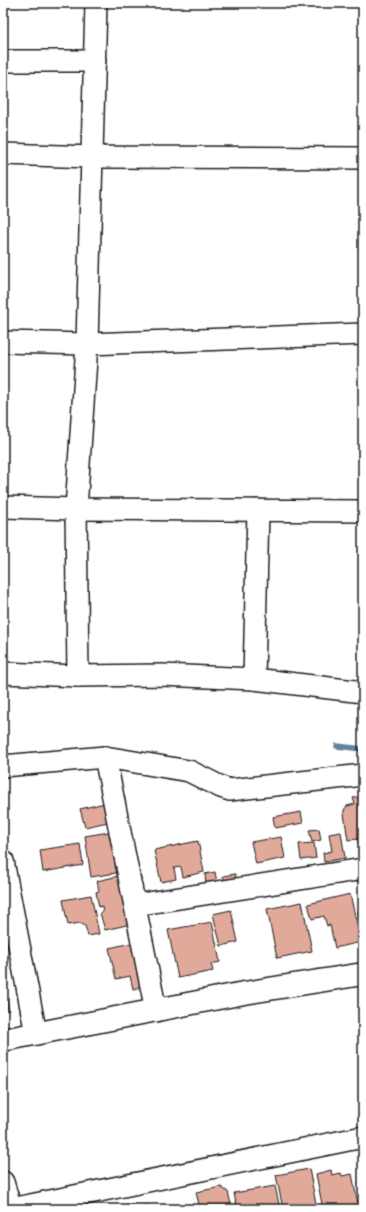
<svg xmlns="http://www.w3.org/2000/svg" width="366" height="1212" font-family="'Indie Flower',sans-serif">
	<rect width="100%" height="100%" fill="#fff"/>
	<filter id="ink" filterUnits="userSpaceOnUse"><feTurbulence type="fractalNoise" baseFrequency=".025" numOctaves="2"/><feDisplacementMap in="SourceGraphic" scale="8" xChannelSelector="R" yChannelSelector="G"/><feConvolveMatrix kernelMatrix="1 2 1 2 8 2 1 2 1" color-interpolation-filters="sRGB"/></filter>
	<g filter="url(#ink)">
		<g fill="none" stroke-linecap="round" stroke-linejoin="round">
			<!-- stream -->
			<path stroke="#62839a" stroke-width="5.5" d="M337,746L363,749"/>
		</g>
		<!-- building -->
		<g fill="#e1a99a" stroke="#1c1c1c">
			<path d="M363,796V857L361,843H358V839L348,840L344,814V810L347,806L355,804L353,798Z"/>
			<path d="M113,801L117,820L85,827L80,809Z"/>
			<path d="M301,812L303,823L275,828L273,817Z"/>
			<path d="M319,829L321,840L312,842L309,830Z"/>
			<path d="M115,831L122,872L91,877L85,836Z"/>
			<path d="M341,832L345,858L324,862L323,853L332,851L329,834Z"/>
			<path d="M281,837L285,858L256,864L251,842Z"/>
			<path d="M198,841L204,872L183,877L181,867L174,868L176,879L161,882L154,850Z"/>
			<path d="M314,843L316,858L301,860L299,844Z"/>
			<path d="M80,844L83,865L43,872L40,850Z"/>
			<path d="M215,872L217,883L206,885L205,874Z"/>
			<path d="M235,874L237,881L225,883L223,876Z"/>
			<path d="M123,875L135,923L105,930L100,913L103,912L102,906L99,907L96,892L99,891L97,881Z"/>
			<path d="M350,894L361,942L335,948L330,925L327,926L324,916L312,919L308,904Z"/>
			<path d="M91,895L99,934L88,936L85,926L80,923L68,925L63,900Z"/>
			<path d="M302,902L312,951L277,958L267,909Z"/>
			<path d="M231,910L238,942L221,946L213,914Z"/>
			<path d="M363,911V931L358,912Z"/>
			<path d="M212,922L220,962L211,964L213,971L178,978L168,930Z"/>
			<path d="M150,939L151,974L137,988L133,989L130,976L116,979L109,948Z"/>
			<path d="M3,983L9,1010L3,1011Z"/>
			<path d="M309,1169L317,1209H283L276,1175Z"/>
			<path d="M331,1170L332,1175L341,1173L342,1176L352,1174L358,1204L336,1209H323L316,1174Z"/>
			<path d="M275,1186L280,1209H237L234,1193Z"/>
			<path d="M221,1187L228,1192L232,1209H200L196,1192Z"/>
			<path d="M132,1204L133,1208L148,1205V1209H108Z"/>
			<path d="M185,1205V1209H173L172,1207Z"/>
		</g>
		<g fill="none" stroke-linecap="round" stroke-linejoin="round">
			<defs>
				<g id="street">
					<path d="M3,61H95"/>
					<path d="M3,154L92,157L363,158"/>
					<path d="M3,342L87,344L363,334"/>
					<path d="M3,507L76,509L363,511"/>
					<path d="M3,673L78,676L162,675L254,679L363,692"/>
					<path d="M78,676L76,509L87,344L96,3"/>
					<path d="M254,679L258,510"/>
					<path d="M105,757L156,1011"/>
					<path d="M3,766L105,757L189,771L221,787L230,790L363,775"/>
					<path d="M3,861L36,1034"/>
					<path d="M135,905L363,869"/>
					<path d="M3,1182L11,1209"/>
					<path d="M11,1209L363,1137"/>
				</g>
				<path id="secondary" d="M3,1040L244,993L363,974"/>
			</defs>
			<!-- street casing -->
			<use href="#street" stroke="#1c1c1c" stroke-width="24"/>
			<!-- secondary casing -->
			<use href="#secondary" stroke="#1c1c1c" stroke-width="25"/>
			<!-- street -->
			<use href="#street" stroke="#fff" stroke-width="21"/>
			<!-- secondary -->
			<use href="#secondary" stroke="#fff" stroke-width="22"/>
		</g>
	</g>
	<!-- margin -->
	<rect width="366" height="1212" fill="none" stroke="#fff" stroke-width="16"/>
	<rect x="8" y="8" width="350" height="1196" fill="none" stroke="#1c1c1c" stroke-width="1.5" filter="url(#ink)"/>
</svg>
